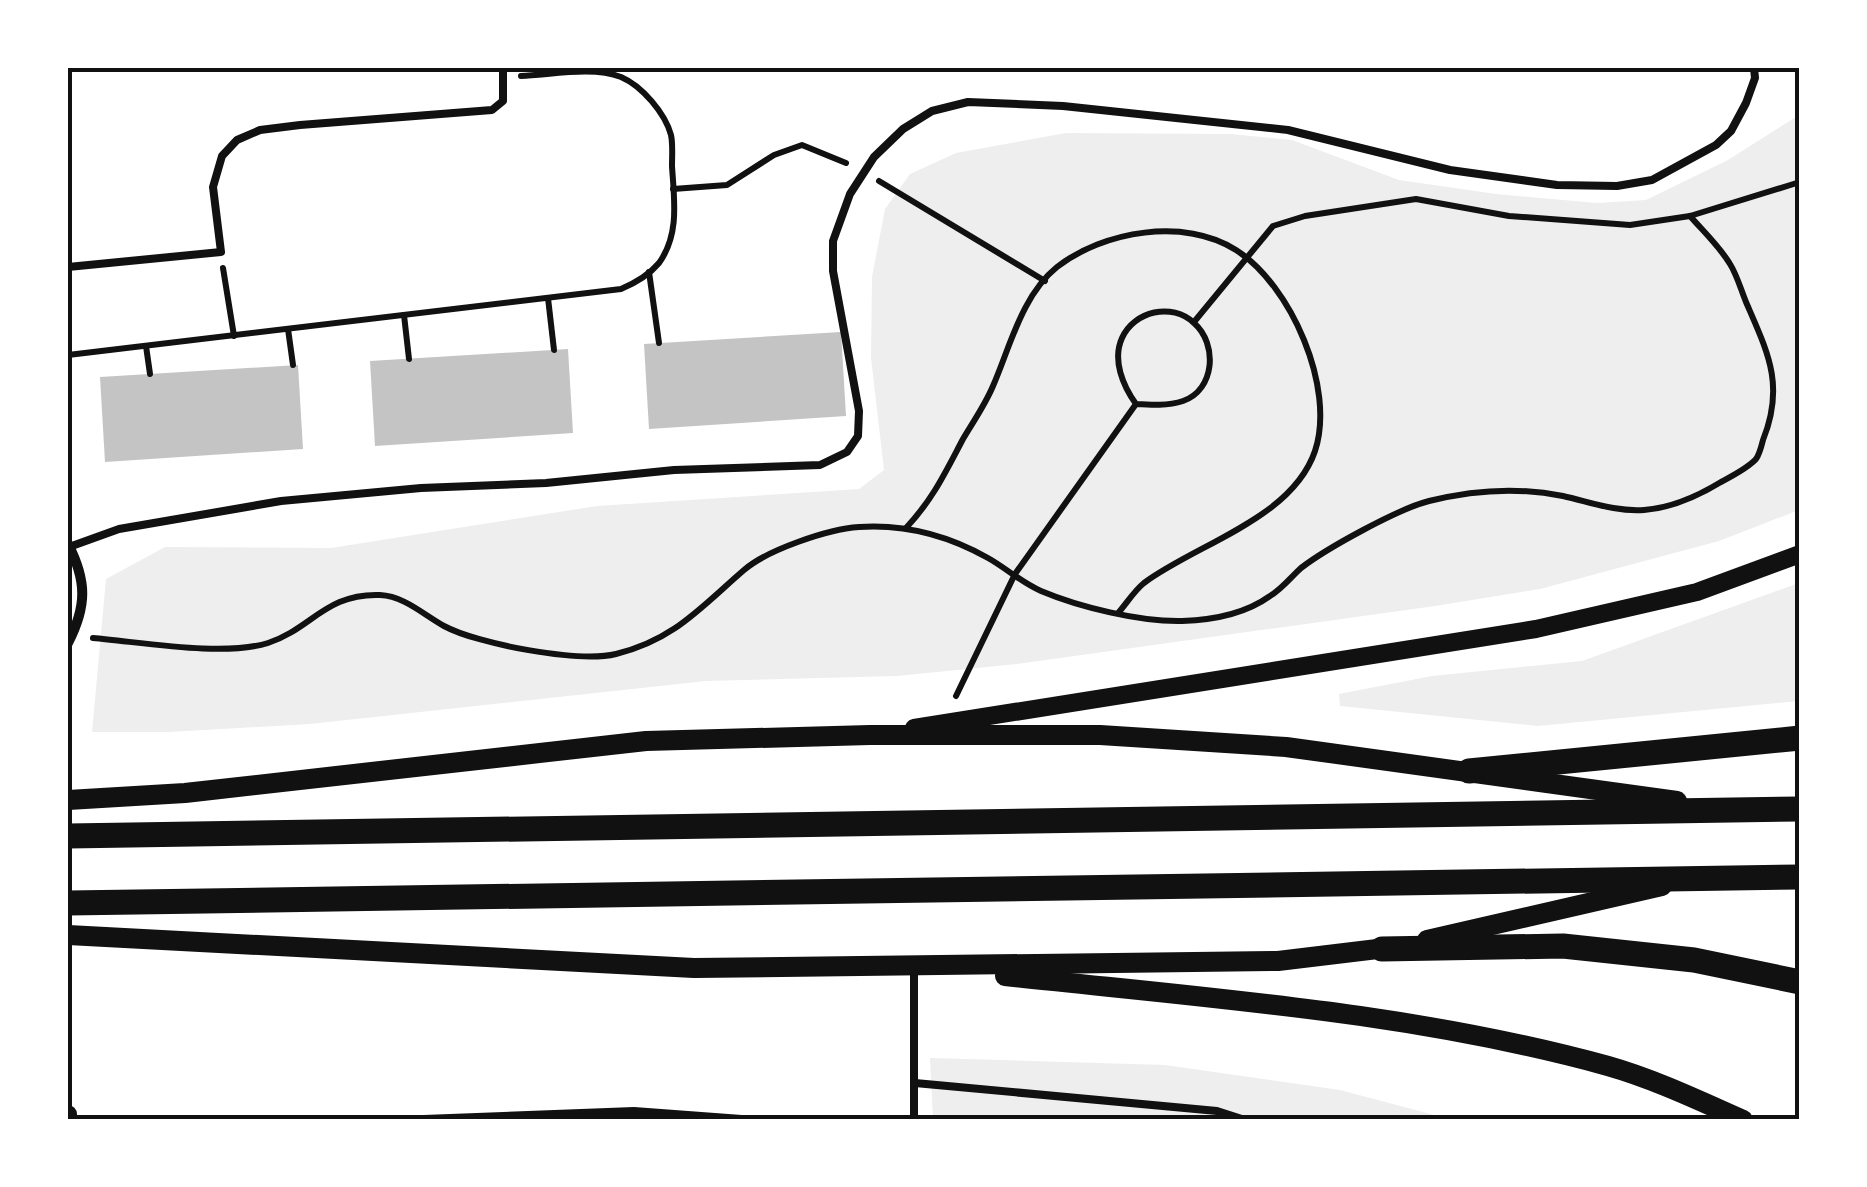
<svg xmlns="http://www.w3.org/2000/svg" width="1867" height="1187" font-family="Roboto,sans-serif">
	<rect width="100%" height="100%" fill="#fff"/>
	<!-- green -->
	<g fill="#eee">
		<path d="M1799,115V510L1719,541L1540,589L1435,606L1017,664L897,676L706,681L310,724L169,732H92L106,579L165,547L331,548L597,506L859,489L884,470L871,358L872,277L885,209L910,174L956,153L1066,133L1230,134L1292,140L1399,180L1496,194L1597,203L1646,200L1728,160Z"/>
		<path d="M1799,583V701L1538,726L1340,706L1339,694L1432,676L1582,661Z"/>
		<path d="M930,1058L1165,1065L1340,1090L1438,1116L1437,1120L933,1119Z"/>
	</g>
	<!-- building -->
	<g fill="#c4c4c4">
		<path d="M841,332L846,416L649,429L644,344Z"/>
		<path d="M568,349L573,433L375,446L370,361Z"/>
		<path d="M298,365L303,449L105,462L100,377Z"/>
	</g>
	<g fill="none" stroke-linecap="round" stroke-linejoin="round">
		<!-- path -->
		<g stroke="#111" stroke-width="6">
			<path d="M879,181L1045,281"/>
			<path d="M673,189L727,185L774,155L802,145L846,163"/>
			<path d="M223,268L234,336"/>
			<path d="M649,272L659,343"/>
			<path d="M548,298L554,350"/>
			<path d="M404,315L409,359"/>
			<path d="M1194,322L1273,226L1305,216L1416,199L1509,216L1630,225L1690,216L1800,182"/>
			<path d="M288,329L293,365"/>
			<path d="M146,346L150,374"/>
			<path d="M68,355L621,289C635,283 649,275 659,263C680,234 674,199 672,166C672,156 673,144 671,135C665,113 642,86 621,77C592,66 551,75 521,76"/>
			<path d="M906,528C933,499 945,473 963,439C973,422 985,405 993,386C1010,347 1022,295 1057,267C1103,231 1185,217 1236,250C1291,285 1336,388 1315,451C1292,519 1196,544 1144,583C1134,591 1127,603 1119,612"/>
			<path d="M93,638C141,642 223,657 268,643C311,629 326,593 380,595C404,596 424,615 444,626C477,644 579,663 616,654C674,640 701,607 744,570C767,550 828,529 859,527C904,524 949,536 988,558C1006,568 1022,583 1041,591C1079,607 1140,622 1182,621C1213,620 1245,614 1270,596C1282,589 1291,577 1301,568C1327,548 1398,509 1429,501C1473,490 1519,487 1563,496C1590,502 1616,512 1644,510C1672,508 1698,496 1721,482C1732,476 1748,468 1756,459C1759,455 1762,444 1763,440C1785,385 1768,353 1746,302C1741,290 1737,275 1730,264C1720,247 1703,231 1690,216"/>
			<path d="M956,696L1015,574L1136,404C1123,386 1112,360 1122,338C1134,311 1172,302 1194,323C1218,344 1215,390 1183,401C1168,406 1151,405 1136,404"/>
		</g>
		<!-- service -->
		<g stroke="#111" stroke-width="8">
			<path d="M68,267L221,252L213,187L222,156L237,140L260,130L300,125L492,110L503,101V68"/>
			<path d="M69,547L119,529L281,501L421,488L546,483L674,470L820,465L847,452L858,436L859,411L833,271V241L850,194L874,157L903,129L932,111L968,102L1063,106L1288,130L1450,170L1557,185L1617,186L1652,180L1716,145L1731,131L1746,103L1755,78L1754,68"/>
			<path d="M914,965V1120"/>
			<path d="M915,1083L1217,1111L1245,1120"/>
			<path d="M397,1120L634,1111L755,1120"/>
		</g>
		<!-- minor -->
		<path stroke="#111" stroke-width="10" d="M68,544C87,581 87,606 68,643"/>
		<!-- tertiary -->
		<g stroke="#111" stroke-width="18">
			<path d="M914,728L1536,629L1697,592L1800,554"/>
			<path d="M68,1114V1120"/>
		</g>
		<!-- secondary -->
		<g stroke="#111" stroke-width="20">
			<path d="M68,800L185,793L646,741L870,735H1100L1286,747L1677,801"/>
			<path d="M68,935L694,968L1278,961L1394,947"/>
			<path d="M1427,940L1662,886"/>
			<path d="M1005,976C1207,998 1412,1012 1608,1066C1654,1079 1700,1101 1743,1120"/>
		</g>
		<!-- trunk -->
		<g stroke="#111" stroke-width="25">
			<path d="M1469,771L1800,738"/>
			<path d="M68,836L1800,809"/>
			<path d="M68,903L1800,877"/>
			<path d="M1382,949L1563,946L1694,960L1800,982"/>
		</g>
	</g>
	<!-- border -->
	<rect width="1867" height="1187" fill="none" stroke="#ffffff" stroke-width="140"/>
	<rect x="70" y="70" width="1727" height="1047" fill="none" stroke="#111" stroke-width="4"/>
</svg>
